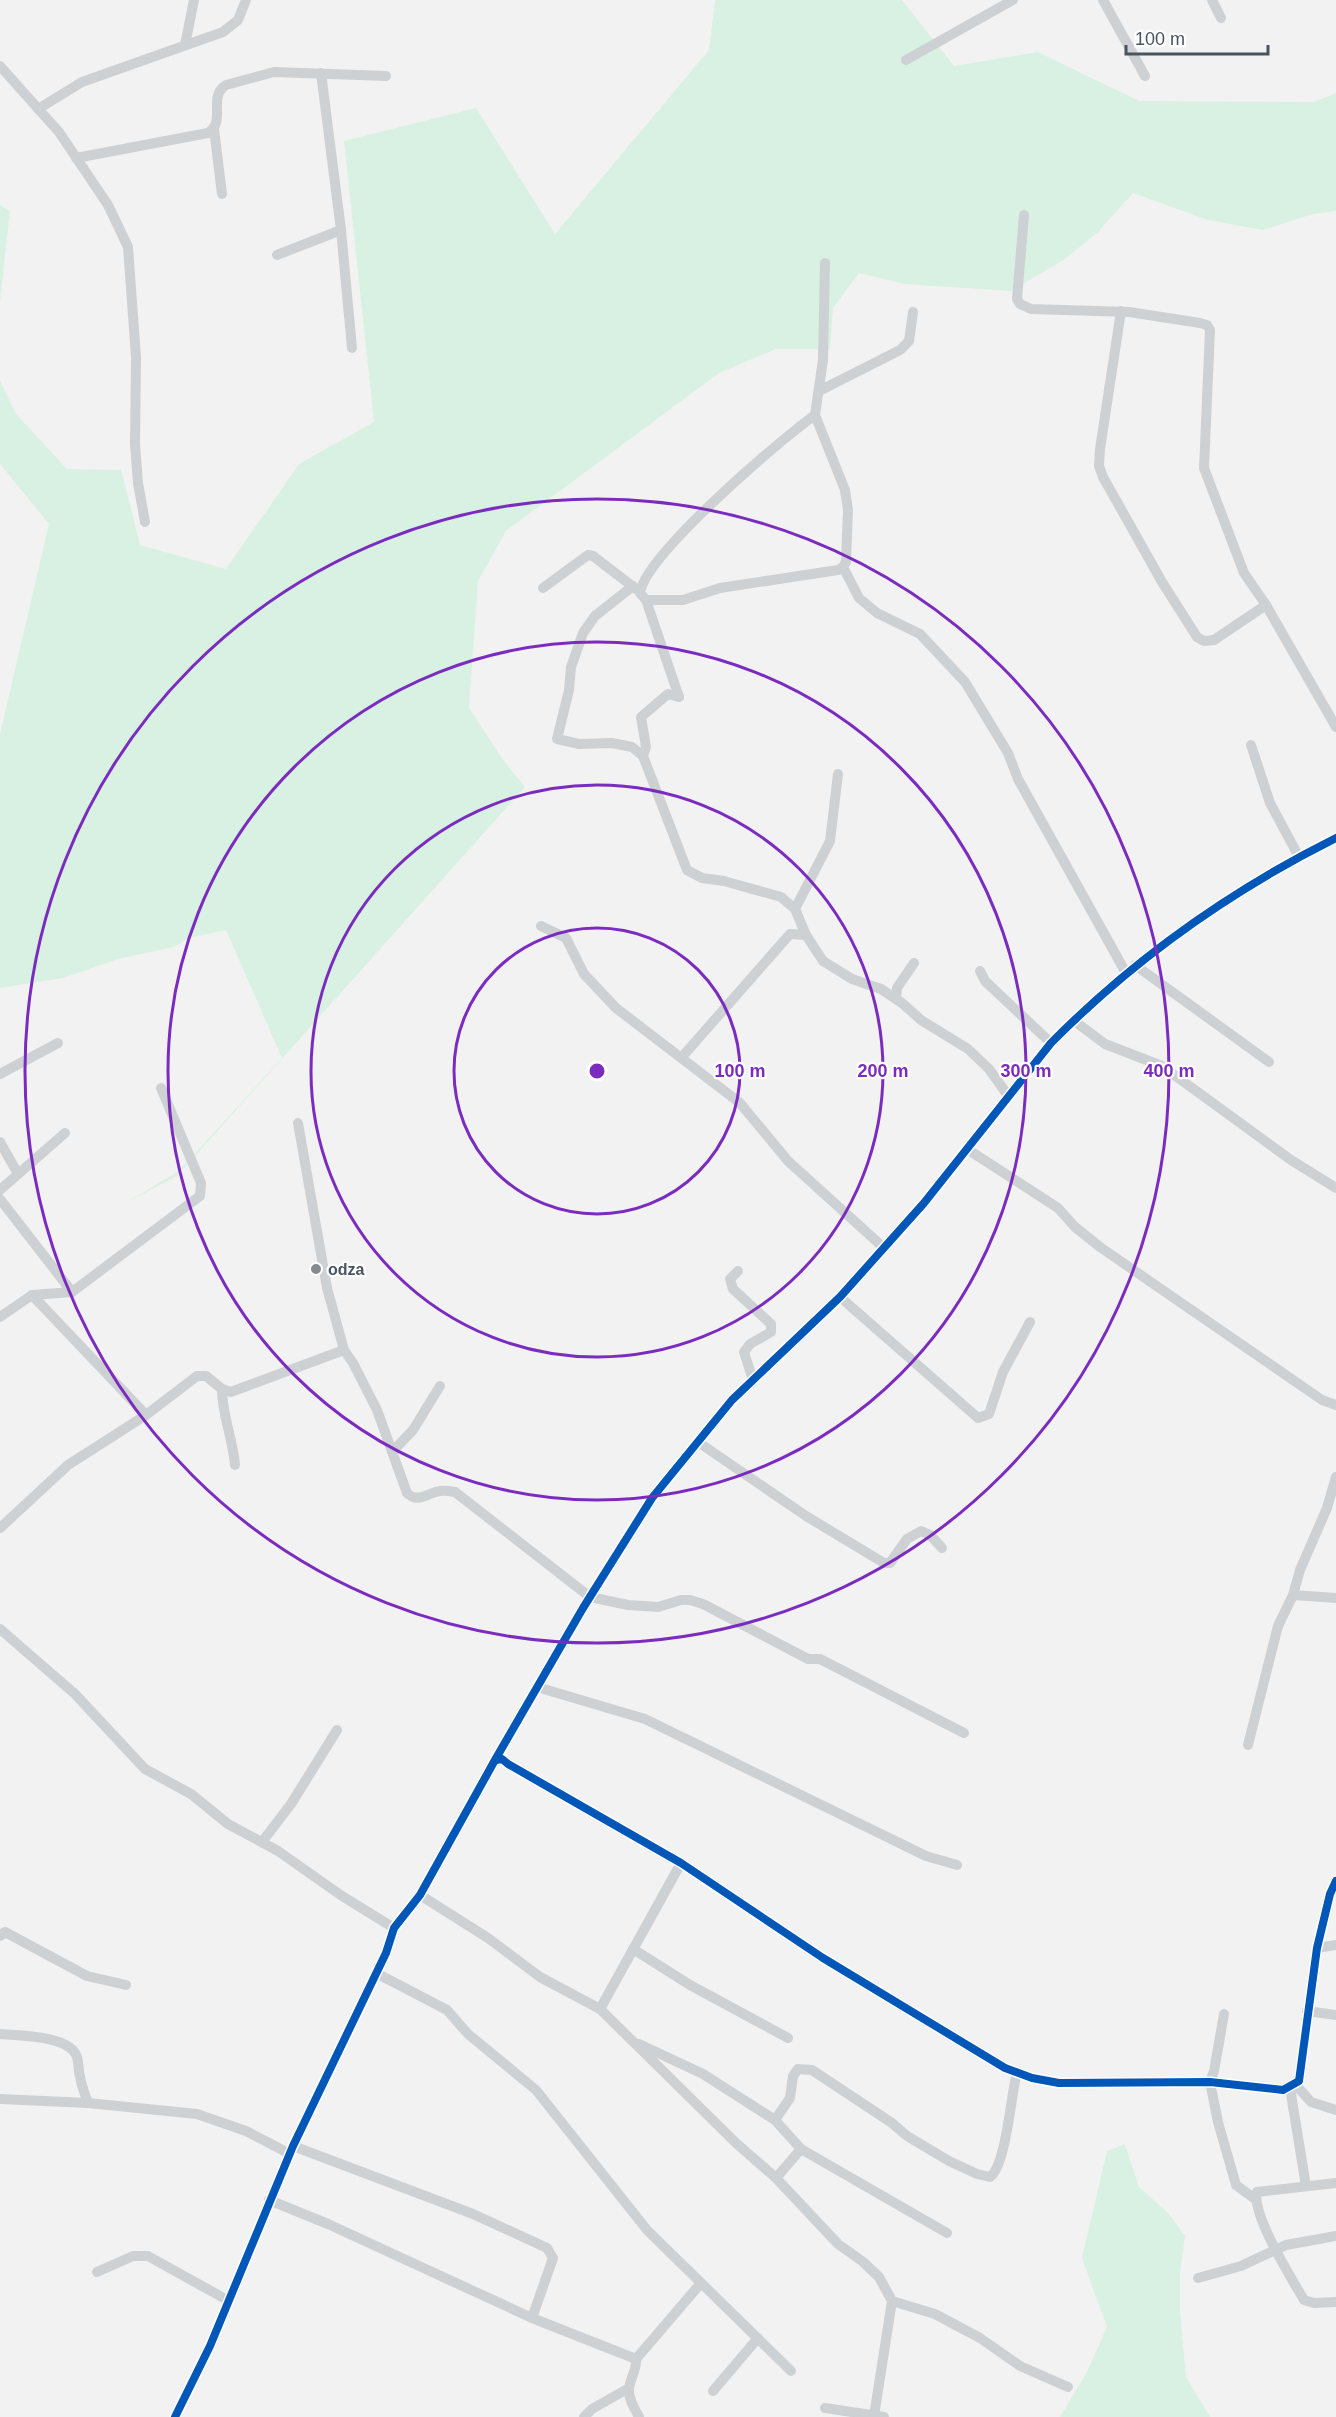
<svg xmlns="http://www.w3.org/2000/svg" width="1336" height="2417" font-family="Helvetica,sans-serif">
	<rect width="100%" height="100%" fill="#f3f2f2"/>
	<!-- green -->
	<g fill="#d8f1e3">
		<path d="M715,0H902L954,66L1038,52L1139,101L1314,102L1336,93V211L1313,214L1263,230L1208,220L1133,193L1098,232L1065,259L1011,291L905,284L859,273L833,308L830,349H776L719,373L506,531L478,581L469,708L503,760L525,787L177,1176L127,1202L179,1171L282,1058L226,930L189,938L174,947L118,959L63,978L0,988V734L49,524L0,464V381L16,414L67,469L121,470L140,545L226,569L299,464L374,422L344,141L476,108L555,234L709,50Z"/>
		<path d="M0,205L10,211L0,302Z"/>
		<path d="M1125,2144L1139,2187L1168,2213L1185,2236L1180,2273V2311L1186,2377L1210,2417H1060L1087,2372L1107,2327L1082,2258L1107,2151Z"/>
	</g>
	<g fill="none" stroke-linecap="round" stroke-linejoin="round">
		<!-- minor -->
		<g stroke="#ced1d3" stroke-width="10">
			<path d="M1103,0L1145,76"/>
			<path d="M1212,0L1221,18"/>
			<path d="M185,45L194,0"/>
			<path d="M906,60L1013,0"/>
			<path d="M0,66L59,132L108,205L128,247L136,357L135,444L138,483L145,522"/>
			<path d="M321,73L341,230L352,348"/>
			<path d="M38,109L82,82L223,32L238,20L246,0"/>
			<path d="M214,129L222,194"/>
			<path d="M76,158L208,133C227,121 207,97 226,85L274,72L386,76"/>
			<path d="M1024,215L1017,299L1020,304L1031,309L1129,312L1200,323L1207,325L1210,330L1204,468L1244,573L1266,605L1336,727"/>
			<path d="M277,255L341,230"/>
			<path d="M1121,311L1100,449L1099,466L1103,477L1162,582L1197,637L1204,641L1214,640L1266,605"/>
			<path d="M819,391L900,350L909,341L913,312"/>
			<path d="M843,567L859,598L877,613L920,634L965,682L1008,753L1018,779L1126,973"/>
			<path d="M633,586L595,616L583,633L571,667L569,690L557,739L579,744L612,743L632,747L643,756"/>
			<path d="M543,588L588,555L593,556L636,589"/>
			<path d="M646,600H683L720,588L838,570L843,567L846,562L848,510L845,490L815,415L823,360L825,263"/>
			<path d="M679,697L668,694L641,717L646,747L643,756L687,870L702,878L724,881L781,897L795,909L806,935L823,961L852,979L881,989L902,1003L921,1020L968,1049L989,1069L1009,1097"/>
			<path d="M679,697L646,600L640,593C645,555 780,440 815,415"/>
			<path d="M1251,745L1270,803L1299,857"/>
			<path d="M795,909L830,841L838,774"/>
			<path d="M541,926L566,938L584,974L616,1008L740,1103L788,1161L884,1248"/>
			<path d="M1135,965L1269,1062"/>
			<path d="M980,971L985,981L1051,1043"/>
			<path d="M896,999L897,988L914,963"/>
			<path d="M1073,1020L1105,1044L1162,1066L1291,1160L1336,1188"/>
			<path d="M682,1057L790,934L806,935"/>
			<path d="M0,1074L58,1043"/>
			<path d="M298,1123L327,1288L344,1350L353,1363L377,1410L407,1493C418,1504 427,1493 440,1491C445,1490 450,1491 455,1492L590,1597L628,1605L658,1607L681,1600H690L703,1604L808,1659H820L964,1733"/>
			<path d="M0,1142L18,1174"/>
			<path d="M967,1149L1058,1208L1075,1227L1100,1247L1322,1400L1336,1405"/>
			<path d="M0,1190L65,1133"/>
			<path d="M0,1199L72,1292"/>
			<path d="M738,1271L730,1279L733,1289L771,1324V1332L750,1344L744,1352L753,1380"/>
			<path d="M32,1295L146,1415"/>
			<path d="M840,1297L978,1418L989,1414L1003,1372L1030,1322"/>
			<path d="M0,1317L32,1295L72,1292L200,1196L201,1183L161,1088"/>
			<path d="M222,1389C222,1415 233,1439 235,1465"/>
			<path d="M698,1442L806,1516L884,1563H890L907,1539L921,1531L930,1535L942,1548"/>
			<path d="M392,1452L413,1430L440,1386"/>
			<path d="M0,1528L68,1465L146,1415L197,1376H206L222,1389L231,1392L344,1350"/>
			<path d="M1293,1595L1336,1598"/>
			<path d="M0,1629L75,1694L145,1769L191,1794L228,1824L278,1851L342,1896L394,1928"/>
			<path d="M537,1687L645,1719L926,1856L957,1865"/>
			<path d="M1248,1745L1278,1626L1293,1595L1300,1570L1327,1508L1336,1477"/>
			<path d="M496,1760L502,1759L508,1764L681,1863L823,1958L1005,2068L1032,2078L1059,2083L1210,2082L1283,2090L1299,2081L1317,1948L1330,1894L1336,1881"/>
			<path d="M262,1842L291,1804L337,1730"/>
			<path d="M420,1895L488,1938L540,1977L600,2009L736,2143L776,2178L838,2244L862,2261L879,2277L892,2301L874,2416"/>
			<path d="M0,1936L5,1932L87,1976L126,1985"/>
			<path d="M1317,1948L1336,1945"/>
			<path d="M633,1949L690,1985L788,2038"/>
			<path d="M376,1973L447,2010L468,2034L536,2090L647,2230L791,2371"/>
			<path d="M600,2009L681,1863"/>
			<path d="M1307,2011L1336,2015"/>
			<path d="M1224,2014L1214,2071L1210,2082L1218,2122L1236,2185L1255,2199"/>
			<path d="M0,2034C20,2036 70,2035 77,2057C79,2063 78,2070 80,2076C81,2085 85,2094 88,2103"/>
			<path d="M639,2044L703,2074L775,2120L801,2149L947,2233"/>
			<path d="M1295,2084L1311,2102L1336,2110"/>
			<path d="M1290,2088L1306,2186"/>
			<path d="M0,2099L88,2103L197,2114L246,2131L290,2154"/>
			<path d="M775,2120L790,2098L793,2076L798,2069L812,2070L892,2123L907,2136L949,2161L977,2174L990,2177C1006,2166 1011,2094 1017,2072"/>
			<path d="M293,2146L473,2214L547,2248L553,2258L532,2318"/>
			<path d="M776,2178L801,2149"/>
			<path d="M1336,2183L1257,2192C1251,2214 1292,2279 1304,2300L1314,2303L1336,2302"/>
			<path d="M269,2200L328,2224L532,2318L636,2359C637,2370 630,2378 629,2389C628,2399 635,2409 639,2417"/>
			<path d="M97,2272L133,2256H148L229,2301"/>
			<path d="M1198,2278L1241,2266L1286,2245L1336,2236"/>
			<path d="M892,2301L935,2314L980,2338L1020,2366L1068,2387"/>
			<path d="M636,2359L701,2283"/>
			<path d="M713,2391L758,2338"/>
			<path d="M825,2408L884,2417"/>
			<path d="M175,2417L210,2346L293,2146L386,1953L394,1928L420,1895L495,1760L583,1608L652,1498L732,1400L840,1297L924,1203L1051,1043C1134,959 1230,891 1336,838"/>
			<path d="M584,2417L592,2409L629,2388"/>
		</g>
		<defs>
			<g id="cycleway">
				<path d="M496,1760L502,1759L508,1764L681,1863L823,1958L1005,2068L1032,2078L1059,2083L1210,2082L1283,2090L1299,2081L1317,1948L1330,1894L1336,1881"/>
				<path d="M175,2417L210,2346L293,2146L386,1953L394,1928L420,1895L495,1760L583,1608L652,1498L732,1400L840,1297L924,1203L1051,1043C1134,959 1230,891 1336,838"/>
			</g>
		</defs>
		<!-- cycleway casing -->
		<use href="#cycleway" stroke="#fff" stroke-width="11"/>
		<!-- cycleway -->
		<use href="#cycleway" stroke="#0057b8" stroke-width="8"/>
	</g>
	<!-- distance rings -->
	<g fill="none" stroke="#7b2cbf" stroke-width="3">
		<circle cx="597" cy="1071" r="143"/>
		<circle cx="597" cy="1071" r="286"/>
		<circle cx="597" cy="1071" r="429"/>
		<circle cx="597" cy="1071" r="572"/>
	</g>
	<!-- markers -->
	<circle fill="#848b92" stroke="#fff" stroke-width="2" cx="316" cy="1269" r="6"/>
	<g text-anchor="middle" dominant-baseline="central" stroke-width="4.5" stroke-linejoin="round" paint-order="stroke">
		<!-- poi labels -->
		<g font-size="16" font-weight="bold" fill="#49545f" stroke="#fff" text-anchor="start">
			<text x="328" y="1269">odza</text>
		</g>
	</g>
	<circle cx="597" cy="1071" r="9" fill="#7b2cbf" stroke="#fff" stroke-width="3"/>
	<g font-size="18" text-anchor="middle" font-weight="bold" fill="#7b2cbf" stroke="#fff" stroke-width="4.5" stroke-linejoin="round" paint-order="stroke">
		<text x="740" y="1077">100 m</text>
		<text x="883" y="1077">200 m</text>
		<text x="1026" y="1077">300 m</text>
		<text x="1169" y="1077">400 m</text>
	</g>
	<!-- scale -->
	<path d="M1126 45v9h142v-9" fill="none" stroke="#49545f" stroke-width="3"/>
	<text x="1135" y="45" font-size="18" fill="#49545f" stroke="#ffffff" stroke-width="4.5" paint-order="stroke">100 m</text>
</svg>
